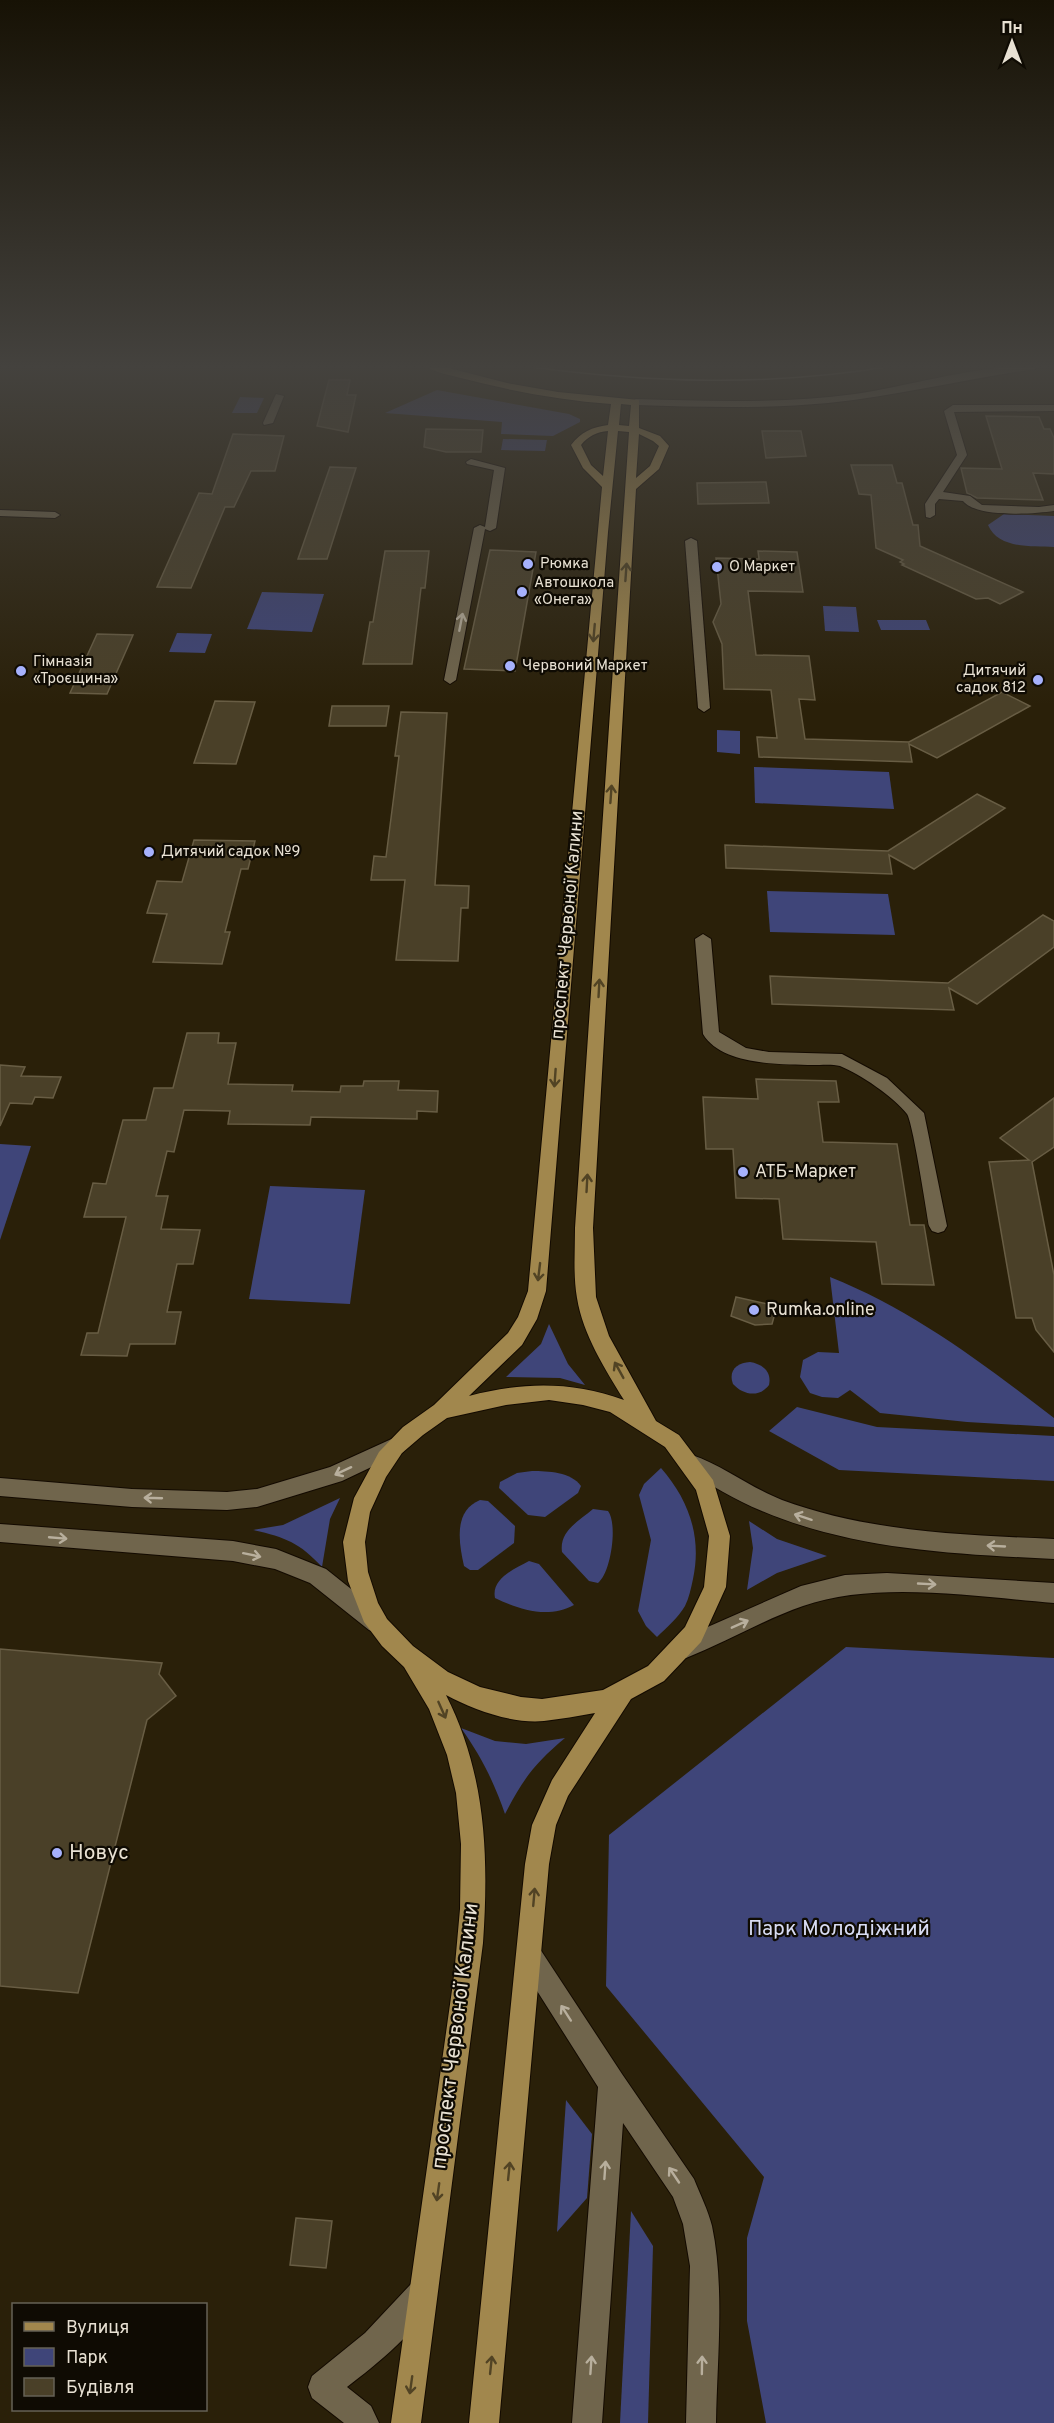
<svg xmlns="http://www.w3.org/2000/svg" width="1054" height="2423" font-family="Overpass,sans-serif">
	<rect width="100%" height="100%" fill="#2a2009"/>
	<!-- green -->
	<g fill="#3f4579">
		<path d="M437,390L569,414L580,419V422L553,436L501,434L502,422L385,413Z"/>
		<path d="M240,397L264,398L257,413H232Z"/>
		<path d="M503,439L547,440L545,451L501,450Z"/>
		<path d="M1004,514L1054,516V547C1032,546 998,549 988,525Z"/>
		<path d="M262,592L324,594L312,632L247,629Z"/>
		<path d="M823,606L856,607L859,632L825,631Z"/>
		<path d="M877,620H926L930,630H881Z"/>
		<path d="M177,633L212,634L205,653L169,652Z"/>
		<path d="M717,730L740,731V754L717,752Z"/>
		<path d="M754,767L889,772L894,809L755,803Z"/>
		<path d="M767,891L888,894L895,935L770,932Z"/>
		<path d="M0,1144L31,1146L0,1240Z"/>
		<path d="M270,1186L365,1190L350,1304L249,1299Z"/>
		<path d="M830,1277C913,1310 984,1364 1054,1418V1427L967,1422L880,1413L850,1390L838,1398L822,1397L810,1393L800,1377L803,1360L818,1352L839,1353Z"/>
		<path d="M549,1324L568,1364L585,1385L560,1378L506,1377L541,1344Z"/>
		<path d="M750,1362C762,1364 772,1371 769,1385C759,1398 743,1395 733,1384C728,1370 737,1363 750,1362Z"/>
		<path d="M797,1407L877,1427L1054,1436V1481L839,1470L769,1431Z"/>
		<path d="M661,1468C689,1500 702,1537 693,1579C691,1588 689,1598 685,1606C678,1618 667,1627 657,1637L646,1626L638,1611L651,1540L639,1495L644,1484Z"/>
		<path d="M532,1471C548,1471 571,1472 581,1486L578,1493L545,1517L528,1515L499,1488L500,1482L517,1473Z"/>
		<path d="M340,1498L330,1519L322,1567C300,1543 285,1537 253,1530L283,1525Z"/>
		<path d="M480,1500L488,1501L515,1526L514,1543L478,1570H470L464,1566C459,1543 453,1511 480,1500Z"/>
		<path d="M593,1509L608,1511C618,1524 611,1573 598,1583L589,1581L562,1552C559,1531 579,1521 593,1509Z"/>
		<path d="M749,1521L777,1539L827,1556L777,1573L747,1590L753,1548Z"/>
		<path d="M529,1561L539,1564L574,1605C548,1619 520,1610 495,1598C491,1579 514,1569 529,1561Z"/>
		<path d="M846,1647L1054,1658V2423H766L747,2321V2238L764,2177L606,1986L609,1835Z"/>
		<path d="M461,1728L495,1741L526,1744L565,1738C535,1763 523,1779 505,1814C494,1782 481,1756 461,1728Z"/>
		<path d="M566,2100L592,2134L587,2198L557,2232Z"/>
		<path d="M631,2211L653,2246L648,2423H620Z"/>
	</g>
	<!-- building -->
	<g fill="#4a4028" stroke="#685d44" stroke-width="1.5">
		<path d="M329,380H350L347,395H356L348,432L317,426Z"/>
		<path d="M986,416L1039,417L1044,429H1050L1054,438V474L1033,473L1043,500L977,498L967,493L961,468L1002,469Z"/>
		<path d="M426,429L483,430L481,452H446L424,447Z"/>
		<path d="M762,431H801L806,456L766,458Z"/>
		<path d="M233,434L284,436L275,471H251L234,507H225L191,588L157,587L199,493L212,494Z"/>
		<path d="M851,465H892L897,483H902L913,525H918L920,546L1023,592L1000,604L988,598L976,599L902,565L904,564L900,562L903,560L876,548L871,495L859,494Z"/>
		<path d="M330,467L356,468L327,559H298Z"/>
		<path d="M766,482L769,503L698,504L697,483Z"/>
		<path d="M490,550L536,552L515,671L464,669Z"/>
		<path d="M385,551H429L425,588H421L412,664H363L370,622H373Z"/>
		<path d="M758,551L797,552L803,592L748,591L756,655L809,656L815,700L799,699L805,739L909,742L1002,692L1030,706L937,758L909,744L912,762L759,757L757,737L777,738L771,690L724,689L722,644L713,622L721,604L716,558L759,559Z"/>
		<path d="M97,634L133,635L107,694L70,693Z"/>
		<path d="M215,701L255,702L236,764L194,763Z"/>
		<path d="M332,706H389L386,726H329Z"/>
		<path d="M401,712L447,713L435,885L469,886L468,908H461L458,961L396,960L405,880H371L374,856L386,857L399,756H395Z"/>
		<path d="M977,794L1005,808L914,869L889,855L892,874L726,868L725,845L888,851Z"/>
		<path d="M194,840L255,841L248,869H241L225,932H230L222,964L153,962L167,914L147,913L157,881L182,882Z"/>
		<path d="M1043,915L1054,921V947L977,1004L949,988L954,1010L772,1004L770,976L948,983Z"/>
		<path d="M187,1033H219L218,1043H236L228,1084L293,1085L292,1091L340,1092L341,1086H363L364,1081H399L398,1090L438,1091L437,1112L417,1111V1119L311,1117L310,1125L228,1124L230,1111L184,1110L174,1152L167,1151L156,1196H168L161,1229L200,1230L193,1264H177L167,1312H181L175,1344H130L127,1356L81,1355L87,1333H98L126,1217H84L93,1183L106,1184L123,1120H146L154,1088H173Z"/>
		<path d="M0,1065L25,1067L21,1076L61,1077L53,1098L35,1097L32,1104L10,1103L0,1126Z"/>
		<path d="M756,1079L836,1081L839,1102H818L823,1142L897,1144L910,1225H924L934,1285L882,1284L876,1242L783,1239L779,1199L736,1198L733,1149H706L703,1097L758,1099Z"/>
		<path d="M1054,1098V1147L1032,1162L1054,1275V1352L1036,1330L1032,1318H1016L989,1162L1029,1160L1000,1138Z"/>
		<path d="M736,1297L777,1306L772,1324L755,1325L731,1316Z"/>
		<path d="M0,1649L162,1663L159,1674L176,1696L147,1720L78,1993L0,1986Z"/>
		<path d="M296,2218L332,2221L326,2268L290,2265Z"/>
	</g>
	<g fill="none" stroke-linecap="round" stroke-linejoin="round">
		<defs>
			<g id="minor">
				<path d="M1040,366L1035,369C966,379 897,396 828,403C764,409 700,407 636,405L631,402L636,399C709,401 782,404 855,394C915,385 980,364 1040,366Z"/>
				<path d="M276,394L284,396L273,423L264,425L263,423Z"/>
				<path d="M953,405H1054V411L954,412L967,455L943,492L970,496L982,505L1039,507L1054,505V511C1033,514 977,518 963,501L939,499L935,504V515L930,518L926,517L925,504L957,455L944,411Z"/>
				<path d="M471,459L505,468L496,528L490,531L485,529L456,680L450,684L444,680L474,528L480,525L485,527L494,470L467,464L466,462Z"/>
				<path d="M0,510L55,512L60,515L55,518L0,516Z"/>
				<path d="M691,538L697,541L710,708L704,712L698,708L685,541Z"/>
				<path d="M703,934L711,939L719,1032L746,1048L769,1052L842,1054L887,1078L924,1113L947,1226L944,1231L938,1233L932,1231L929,1226C926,1209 913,1123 907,1114C894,1097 860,1074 840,1066C833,1064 821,1065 813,1065C781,1064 722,1066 703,1034L695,939Z"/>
				<path d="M396,1437L403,1440L406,1446L403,1452L342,1481L257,1507L227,1510L132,1507L0,1496V1478L132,1489L227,1492L257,1489L330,1467Z"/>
				<path d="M692,1455C724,1466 751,1488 782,1500C869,1532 962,1535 1054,1539V1559C954,1554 855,1550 762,1511C735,1500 710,1484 685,1470L682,1464L685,1458Z"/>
				<path d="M0,1524L233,1541L276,1549L326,1569L385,1616L388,1623L385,1630L377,1633L369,1630L310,1583L275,1569L233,1561L0,1542Z"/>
				<path d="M887,1573L1054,1583V1603C978,1597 876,1580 803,1606C763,1620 726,1642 686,1658L678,1654L675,1647L678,1640L801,1586L845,1575Z"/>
				<path d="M529,1942L538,1946L622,2074L694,2179C700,2194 708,2210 712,2226C725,2288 717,2360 716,2423H686L690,2266L683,2224L673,2197L623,2123L602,2423H572L598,2087L520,1964L516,1955L520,1946Z"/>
				<path d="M421,2279L431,2284L436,2294C421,2329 377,2364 347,2387L371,2406L379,2423H344L312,2398L308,2387L312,2376L365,2333L411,2284Z"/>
			</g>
			<path id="major" d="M426,366H441L507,383L558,392L639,400V428L660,436L669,446L659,469L636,489L593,1228L596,1297L609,1336L656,1421L679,1435L713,1480L730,1536L726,1587L701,1642L664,1681L631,1699L568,1796L556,1825L549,1864L499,2423H469L525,1864L532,1825L552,1780L595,1713C578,1716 561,1719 544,1721C512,1724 474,1710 446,1695C486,1774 489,1856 483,1943L421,2423H391L454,1976L460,1909L461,1844L456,1793L447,1755L429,1709L404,1667L382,1646L364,1622L348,1581L343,1542L354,1498L379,1452L403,1427L434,1405L508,1333L518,1317L528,1291L602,487L583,468L571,445C581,432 592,427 608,425L611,404C560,400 510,391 461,378C450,375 435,373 426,366ZM621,404L631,405L629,426L619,425ZM608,431L603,476L591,465L581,445C588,436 597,432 608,431ZM618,431L629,432L575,1228C575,1251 573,1275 577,1298C583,1335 605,1369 624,1400C572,1381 522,1382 469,1396L522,1345L537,1319L546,1291L608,532ZM639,434L653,441L659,446L650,466L636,478ZM549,1400L583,1405L610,1412L665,1447L696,1490L709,1536L704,1587L685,1627L648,1666L603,1690L542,1699L521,1697L480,1687L448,1672L413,1646L387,1619L378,1603L368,1572L365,1542L370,1512L386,1477L402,1453L423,1435L447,1418L506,1405Z"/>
		</defs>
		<!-- minor casing -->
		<use href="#minor" stroke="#130a00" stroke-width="2"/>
		<!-- major casing -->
		<use href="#major" stroke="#130a00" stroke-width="2"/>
		<!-- minor -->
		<use href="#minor" fill="#70654c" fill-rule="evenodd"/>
		<!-- major -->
		<use href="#major" fill="#a1874d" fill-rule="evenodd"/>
		<!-- tram -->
		<path stroke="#9d9583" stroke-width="1.5" d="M523,366C649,383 767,387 893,366"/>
	</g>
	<!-- one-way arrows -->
	<defs><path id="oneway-shaft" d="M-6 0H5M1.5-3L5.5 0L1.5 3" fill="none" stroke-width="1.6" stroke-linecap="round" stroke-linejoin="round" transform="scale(1.5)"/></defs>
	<g stroke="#514324">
		<use href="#oneway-shaft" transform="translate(626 572) rotate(-86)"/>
		<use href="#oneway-shaft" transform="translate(594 633) rotate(95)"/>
		<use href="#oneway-shaft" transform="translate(611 794) rotate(-86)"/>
		<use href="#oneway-shaft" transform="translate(599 988) rotate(-87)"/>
		<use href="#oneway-shaft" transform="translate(555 1078) rotate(94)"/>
		<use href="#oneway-shaft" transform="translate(587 1183) rotate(-87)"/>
		<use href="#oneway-shaft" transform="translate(539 1272) rotate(97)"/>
		<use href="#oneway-shaft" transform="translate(619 1370) rotate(-119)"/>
		<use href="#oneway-shaft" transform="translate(442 1710) rotate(66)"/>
		<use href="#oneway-shaft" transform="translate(534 1897) rotate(-85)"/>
		<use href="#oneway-shaft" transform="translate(509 2171) rotate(-84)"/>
		<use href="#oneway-shaft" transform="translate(438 2192) rotate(98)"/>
		<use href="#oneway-shaft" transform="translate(491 2365) rotate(-84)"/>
		<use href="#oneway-shaft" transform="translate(411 2385) rotate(98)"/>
	</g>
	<g stroke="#b8af9d">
		<use href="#oneway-shaft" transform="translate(461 622) rotate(-79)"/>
		<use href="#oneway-shaft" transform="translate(343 1471) rotate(155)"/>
		<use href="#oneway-shaft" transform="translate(153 1498) rotate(-178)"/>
		<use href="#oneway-shaft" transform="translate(803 1517) rotate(-162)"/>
		<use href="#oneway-shaft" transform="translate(58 1538) rotate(5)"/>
		<use href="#oneway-shaft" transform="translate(996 1546) rotate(-177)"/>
		<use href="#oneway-shaft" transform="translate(252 1555) rotate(12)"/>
		<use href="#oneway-shaft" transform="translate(927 1584) rotate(3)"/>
		<use href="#oneway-shaft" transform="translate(740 1624) rotate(-24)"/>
		<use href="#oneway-shaft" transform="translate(566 2013) rotate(-123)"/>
		<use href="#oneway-shaft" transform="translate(605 2170) rotate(-86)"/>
		<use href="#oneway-shaft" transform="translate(674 2175) rotate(-124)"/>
		<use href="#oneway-shaft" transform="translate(591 2365) rotate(-86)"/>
		<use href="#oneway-shaft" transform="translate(702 2365) rotate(-89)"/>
	</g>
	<!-- sky -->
	<linearGradient id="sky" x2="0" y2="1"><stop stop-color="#171205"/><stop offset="0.52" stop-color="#44423e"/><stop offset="1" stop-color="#44423e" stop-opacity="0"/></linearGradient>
	<rect width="1054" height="705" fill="url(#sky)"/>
	<!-- markers -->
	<g fill="#a6b1fc" stroke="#0f0b03" stroke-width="2">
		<circle cx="528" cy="564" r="6"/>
		<circle cx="717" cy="567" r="6"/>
		<circle cx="522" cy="592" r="6"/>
		<circle cx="510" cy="666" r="6"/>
		<circle cx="21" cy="671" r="6"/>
		<circle cx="1038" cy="680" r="6"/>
		<circle cx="149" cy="852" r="6"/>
		<circle cx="743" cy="1172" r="6"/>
		<circle cx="754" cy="1310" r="6"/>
		<circle cx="57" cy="1853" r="6"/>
	</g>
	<g text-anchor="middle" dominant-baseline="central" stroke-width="4.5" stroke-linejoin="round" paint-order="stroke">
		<!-- far-poi labels -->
		<g font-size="15" fill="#e8e1d3" stroke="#0f0b03" text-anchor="start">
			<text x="540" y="564">Рюмка</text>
			<text x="729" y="567">О Маркет</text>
			<text x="534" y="583">Автошкола<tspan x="534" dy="17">«Онега»</tspan></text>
			<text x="33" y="662">Гімназія<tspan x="33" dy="17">«Троєщина»</tspan></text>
			<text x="522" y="666">Червоний Маркет</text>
			<text x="1026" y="671" text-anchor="end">Дитячий<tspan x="1026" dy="17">садок 812</tspan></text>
			<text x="161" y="852">Дитячий садок №9</text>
		</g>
		<!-- street labels -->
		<g font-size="18" fill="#e8e1d3" stroke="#0f0b03">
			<text transform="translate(568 925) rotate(-85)">проспект Червоної Калини</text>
		</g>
		<!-- poi labels -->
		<g font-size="18" fill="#e8e1d3" stroke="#0f0b03" text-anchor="start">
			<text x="755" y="1172">АТБ-Маркет</text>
			<text x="766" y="1310">Rumka.online</text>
		</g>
		<!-- near-poi labels -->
		<g font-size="21" fill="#e8e1d3" stroke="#0f0b03" text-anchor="start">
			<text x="69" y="1853">Новус</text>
		</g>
		<!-- near-park labels -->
		<g font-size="21" fill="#d8dcf3" stroke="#0f0b03">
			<text x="839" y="1929">Парк Молодіжний</text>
		</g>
		<!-- near-street labels -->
		<g font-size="21" fill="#e8e1d3" stroke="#0f0b03">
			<text transform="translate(456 2036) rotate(-83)">проспект Червоної Калини</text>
		</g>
	</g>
	<!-- legend -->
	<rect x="12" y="2303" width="195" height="108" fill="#0f0b03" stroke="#666156" stroke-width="1.5"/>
	<rect x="24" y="2322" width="30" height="9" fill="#a1874d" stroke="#666156" stroke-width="1.5"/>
	<text x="66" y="2333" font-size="18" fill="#e8e1d3">Вулиця</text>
	<rect x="24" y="2348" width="30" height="18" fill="#3f4579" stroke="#666156" stroke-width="1.5"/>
	<text x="66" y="2363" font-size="18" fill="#e8e1d3">Парк</text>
	<rect x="24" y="2378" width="30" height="18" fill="#4a4028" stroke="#666156" stroke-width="1.5"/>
	<text x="66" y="2393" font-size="18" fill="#e8e1d3">Будівля</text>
	<!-- north arrow -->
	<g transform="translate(1012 42)" stroke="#0f0b03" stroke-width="4.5" paint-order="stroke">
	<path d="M0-4.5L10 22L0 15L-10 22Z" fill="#e8e1d3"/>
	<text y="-9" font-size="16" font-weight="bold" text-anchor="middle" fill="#e8e1d3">Пн</text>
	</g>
</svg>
